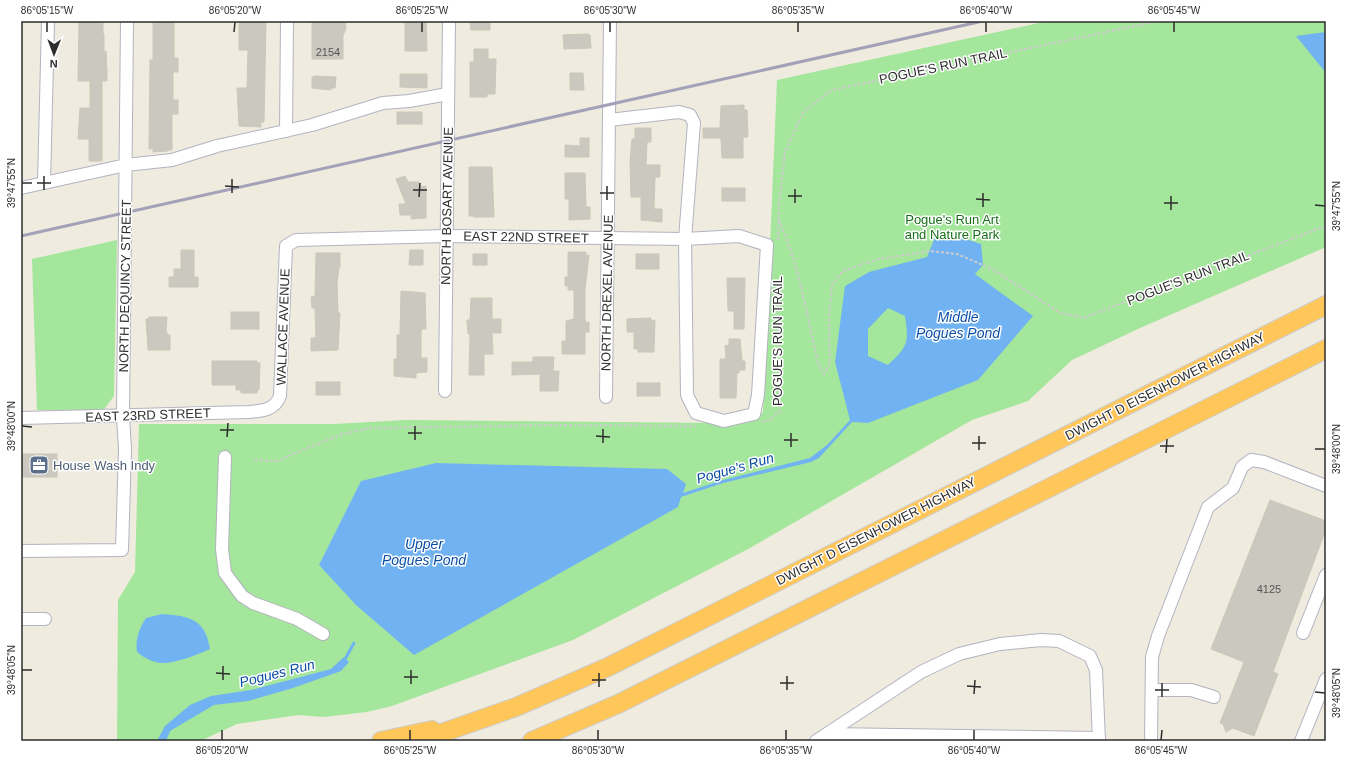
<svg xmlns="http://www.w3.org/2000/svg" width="1347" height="762" font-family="Helvetica,sans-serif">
	<rect width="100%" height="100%" fill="#efebdf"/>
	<!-- green -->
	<g fill="#a4e69b">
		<path d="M1048,21H1326V247L1140,328L1072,360L1028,401L972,420L750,548L573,640L392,706L367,712L324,717L298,715L237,724L200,741H117L118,600L135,572L139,424H334L406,420L717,423L758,417L763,412L777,80Z"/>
		<path d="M117,240L114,396L102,412L37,410L32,259Z"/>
	</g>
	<!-- water -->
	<g fill="#71b3f2" fill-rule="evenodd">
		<path d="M1326,32V73L1296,36Z"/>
		<path d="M938,230L981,244L983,265L975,274L1033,316L978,380L868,423L852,422L819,458L811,462L723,483L681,497L678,507L414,655L356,605L319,565L361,481L436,463L667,469L686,484L683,493L723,480L810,458L827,445L850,420L835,362L845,286L869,272L927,257ZM888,308L905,316C909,343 908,346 888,365L868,356V329Z"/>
		<path d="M162,614C190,616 205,619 210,649C197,655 174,664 160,663C152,662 143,657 137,652C135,639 139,629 146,618Z"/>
		<path d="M344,657L349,662L341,671L293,688L248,701L214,705L170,731L166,741H157L165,726L190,705L211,696L251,690L331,669Z"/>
	</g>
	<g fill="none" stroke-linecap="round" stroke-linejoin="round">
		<!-- stream -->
		<path stroke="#71b3f2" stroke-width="3" d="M344,661L354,643"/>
	</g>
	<!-- building -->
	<g fill="#cac8bf" stroke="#cac8b8">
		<path d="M79,21H103V34H104V52L106,51L107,71V81H102V161H89V139H78L80,108H90V81H78Z"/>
		<path d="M153,21H174V58H178V72H173V100H178V114H172V150H168V151L153,152V149H149L150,60H153Z"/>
		<path d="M239,21H266L264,122H261V127L239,126L237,88H247L248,50H239Z"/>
		<path d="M312,21H345L346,29L343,35V59H312Z"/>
		<path d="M405,21H426L427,51H405Z"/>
		<path d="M470,21H490V30H471Z"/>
		<path d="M587,34L590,35L591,48L564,49L563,35Z"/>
		<path d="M474,49H488V59H496L495,94H487V97H470V62H474Z"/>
		<path d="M570,73H583L584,90H570Z"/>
		<path d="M400,74H427V88L400,87Z"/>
		<path d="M315,76L336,77L335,88H331V90L312,88V77Z"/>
		<path d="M744,105V110H747L748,137H743V158H722L721,138H703V128H720L721,106Z"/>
		<rect x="397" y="112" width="25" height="12"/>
		<path d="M635,128H651V142H647L646,165H660V177H655L654,209H662V222L641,220V197H631L630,162L632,139H635Z"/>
		<path d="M580,138H589V157H565V145L580,146Z"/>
		<path d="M469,167H492L494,217H473L474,216H469Z"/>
		<path d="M565,173H585L586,207H590V219L569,220V199H565Z"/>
		<path d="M405,176L408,182H419V187L426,186V218L411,219V215H400L399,204H406L396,179Z"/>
		<rect x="722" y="188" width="23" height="13"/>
		<path d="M181,250H194V277H198V287H169V277H174V269H181Z"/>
		<path d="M410,250H423V265H409Z"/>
		<path d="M568,252H586V256L589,255L585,290V319L586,323L589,322V332H585V354H562V341H566V321L574,319V290H568V286H565V277H568Z"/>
		<path d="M316,253H340V267H339L337,284L338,313H340L338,350L311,351V338H316L315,308H312L311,297L315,296Z"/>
		<rect x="473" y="254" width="14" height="11"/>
		<rect x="636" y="254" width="23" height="15"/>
		<path d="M727,278H745L744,329H734V311H728Z"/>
		<path d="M401,291L425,293L426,329H422L421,332V358H427V372L416,373V378L394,376V359H397V335H400Z"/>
		<path d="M471,298H492V319H501V333H492L493,354H484V375H469L470,334H468L467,320H470Z"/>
		<rect x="231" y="312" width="28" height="17"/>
		<path d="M149,317H167L166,331L168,335H170V350H148L146,319H149Z"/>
		<path d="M651,318V321L655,320L654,352H638V349H634V332H627V319Z"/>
		<path d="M729,339H740L742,361H745V370H739V373H737L736,398H720V359H726L725,346L729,345Z"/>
		<path d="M533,357H554L553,371H559L558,391H540V374L512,375V362H533Z"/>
		<path d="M212,361H257V363H260L259,390L258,389L257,393H241V390H236V385H212Z"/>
		<rect x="316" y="382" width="24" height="13"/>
		<rect x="637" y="383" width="23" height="13"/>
		<rect x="21" y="454" width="36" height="23"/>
		<path d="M1270,500L1326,521V529L1273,672L1278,674L1254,736L1233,728L1226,732L1223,724L1220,723L1244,662L1211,649Z"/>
	</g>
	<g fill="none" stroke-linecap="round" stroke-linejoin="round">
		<defs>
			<g id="minor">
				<path d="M286,131L287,21"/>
				<path d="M44,183L48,21"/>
				<path d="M21,188L126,165L172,160L217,146L312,125L383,103L409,101L448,94"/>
				<path d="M445,391L449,21"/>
				<path d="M606,397L610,21"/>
				<path d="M21,418L249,412C262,411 275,410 280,396L286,246L296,240L446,236L685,239L739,236L767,245L758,395L754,414L724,421L696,413L687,395L685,239L694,123L690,115L679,112L609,120"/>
				<path d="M225,457L222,549L225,573L242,596L253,603L297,619L323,634"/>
				<path d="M21,551L122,550L125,449L123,417L127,21"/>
				<path d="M21,619H45"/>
				<path d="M1303,633L1326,575"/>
				<path d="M1152,690H1191L1214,697"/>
				<path d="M827,734L1099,738"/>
				<path d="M816,741L921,672L959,654L1000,644L1041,640L1059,641L1090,656L1096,670L1099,741"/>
				<path d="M1151,741L1152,657L1158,636L1208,507L1233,488L1242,467L1251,460L1264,462L1326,486"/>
				<path d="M1301,741L1326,679"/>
			</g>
			<g id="highway">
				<path d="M381,741L432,730"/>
				<path d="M419,741L516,707L608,667L1326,305"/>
				<path d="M532,741L618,704L1326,349"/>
			</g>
		</defs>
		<!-- minor casing -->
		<use href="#minor" stroke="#b3b3c1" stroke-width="14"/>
		<!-- highway casing -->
		<use href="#highway" stroke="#cdcdcd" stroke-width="20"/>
		<!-- path -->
		<g stroke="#cdcdcd" stroke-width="2" stroke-dasharray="3 2" stroke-linecap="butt">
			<path d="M779,220C799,265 807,315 818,363L824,374L830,362L829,317L832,285L843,271L878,259L930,251L957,254L990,268L1061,313L1083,318L1326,226"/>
			<path d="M778,240L779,206L785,152L803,112L832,90L1158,21"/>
			<path d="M762,422L770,420L780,410L777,278"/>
			<path d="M255,460L276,461L342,434L372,428L556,425L696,426"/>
		</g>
		<!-- minor -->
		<use href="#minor" stroke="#fff" stroke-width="12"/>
		<!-- highway -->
		<use href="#highway" stroke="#ffc65a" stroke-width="18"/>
		<!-- rail -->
		<path stroke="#a3a1b8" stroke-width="3" d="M21,236L983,21"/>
	</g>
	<!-- ticks -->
	<path fill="none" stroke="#2d2d2d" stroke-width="1.5" d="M47,32V22M234,32L235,22M422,32V22M610,32V22M798,32V22M986,32V22M1174,32V22M22,183H32M37,183H51M225,186L239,187M44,190V176M413,190H427M232,193V179M600,193H614M788,196H802M419,197L420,183M976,199L990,200M607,200V186M795,203V189M1164,203H1178M1315,205L1325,206M983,207V193M1171,210V196M22,426L32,427M220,430H234M408,433H422M596,436L610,437M227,437L228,423M415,440V426M784,440H798M603,443V429M972,443H986M1160,446H1174M791,447V433M1315,449H1325M979,450V436M1166,453L1167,439M22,670H32M216,673L230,674M404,677H418M223,680V666M592,680H606M780,683H794M411,684V670M967,686L981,687M599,687V673M787,690V676M1155,690H1169M1315,692L1325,693M974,694L975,680M1162,697V683M222,740V730M410,740V730M598,740V730M786,740V730M974,740V730M1161,740L1162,730"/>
	<!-- icons -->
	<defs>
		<symbol id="office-square" viewBox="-11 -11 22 22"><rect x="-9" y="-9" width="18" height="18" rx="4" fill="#5c6f8a" stroke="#fff"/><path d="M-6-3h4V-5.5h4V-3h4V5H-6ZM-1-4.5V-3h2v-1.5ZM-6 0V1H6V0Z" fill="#fff"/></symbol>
	</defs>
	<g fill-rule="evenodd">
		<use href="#office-square" x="28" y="454" width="22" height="22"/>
	</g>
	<g text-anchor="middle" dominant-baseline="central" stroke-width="3" stroke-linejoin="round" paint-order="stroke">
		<!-- number labels -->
		<g font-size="11" fill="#545452">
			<text x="328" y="52">2154</text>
			<text x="1269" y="589">4125</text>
		</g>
		<!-- street labels -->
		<g font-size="13" fill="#2d2d2d" stroke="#fff">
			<text transform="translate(943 66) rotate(-12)">POGUE'S RUN TRAIL</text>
			<text transform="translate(447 206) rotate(-89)">NORTH BOSART AVENUE</text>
			<text transform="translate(526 237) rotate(1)">EAST 22ND STREET</text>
			<text transform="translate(1188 278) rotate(-21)">POGUE'S RUN TRAIL</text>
			<text transform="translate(125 286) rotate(-89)">NORTH DEQUINCY STREET</text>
			<text transform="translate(607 293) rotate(-89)">NORTH DREXEL AVENUE</text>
			<text transform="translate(283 327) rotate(-88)">WALLACE AVENUE</text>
			<text transform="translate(777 341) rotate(-90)">POGUE'S RUN TRAIL</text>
			<text transform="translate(1165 386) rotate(-27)">DWIGHT D EISENHOWER HIGHWAY</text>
			<text transform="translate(148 415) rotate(-2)">EAST 23RD STREET</text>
			<text transform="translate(876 531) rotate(-27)">DWIGHT D EISENHOWER HIGHWAY</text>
		</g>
		<!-- park labels -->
		<g font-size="13" fill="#196e1a" stroke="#fff">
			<text x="952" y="219">Pogue's Run Art<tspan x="952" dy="15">and Nature Park</tspan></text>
		</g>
		<!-- service labels -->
		<g font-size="13" fill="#4e5e75" stroke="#fff" text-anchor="start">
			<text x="53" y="465">House Wash Indy</text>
		</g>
		<!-- water labels -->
		<g font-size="14" font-style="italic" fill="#0a4da4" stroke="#fff">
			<text x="958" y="317">Middle<tspan x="958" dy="16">Pogues Pond</tspan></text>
			<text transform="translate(735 468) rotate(-16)">Pogue's Run</text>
			<text x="424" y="544">Upper<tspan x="424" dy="16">Pogues Pond</tspan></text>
			<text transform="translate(277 673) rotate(-14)">Pogues Run</text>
		</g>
	</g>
	<!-- border -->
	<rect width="1347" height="762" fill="none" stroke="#ffffff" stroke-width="44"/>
	<!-- north arrow -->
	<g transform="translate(54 54) rotate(181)" stroke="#ffffff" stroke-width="3" paint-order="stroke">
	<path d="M0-3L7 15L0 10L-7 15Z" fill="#2d2d2d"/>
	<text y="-6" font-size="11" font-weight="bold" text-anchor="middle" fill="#2d2d2d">N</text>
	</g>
	<rect x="22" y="22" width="1303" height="718" fill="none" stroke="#2d2d2d" stroke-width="1.5"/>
	<g font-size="10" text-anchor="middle" fill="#2d2d2d">
		<text x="47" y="14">86°05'15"W</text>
		<text x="235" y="14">86°05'20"W</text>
		<text x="422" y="14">86°05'25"W</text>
		<text x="610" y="14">86°05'30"W</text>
		<text x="798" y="14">86°05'35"W</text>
		<text x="986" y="14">86°05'40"W</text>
		<text x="1174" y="14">86°05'45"W</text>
		<text transform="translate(11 183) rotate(-90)" y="4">39°47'55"N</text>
		<text transform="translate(1336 206) rotate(-90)" y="4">39°47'55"N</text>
		<text transform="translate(11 426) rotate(-90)" y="4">39°48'00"N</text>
		<text transform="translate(1336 449) rotate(-90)" y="4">39°48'00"N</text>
		<text transform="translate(11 670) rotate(-90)" y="4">39°48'05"N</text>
		<text transform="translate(1336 693) rotate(-90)" y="4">39°48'05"N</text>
		<text x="222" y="754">86°05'20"W</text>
		<text x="410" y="754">86°05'25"W</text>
		<text x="598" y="754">86°05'30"W</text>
		<text x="786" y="754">86°05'35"W</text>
		<text x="974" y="754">86°05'40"W</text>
		<text x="1161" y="754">86°05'45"W</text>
	</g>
</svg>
